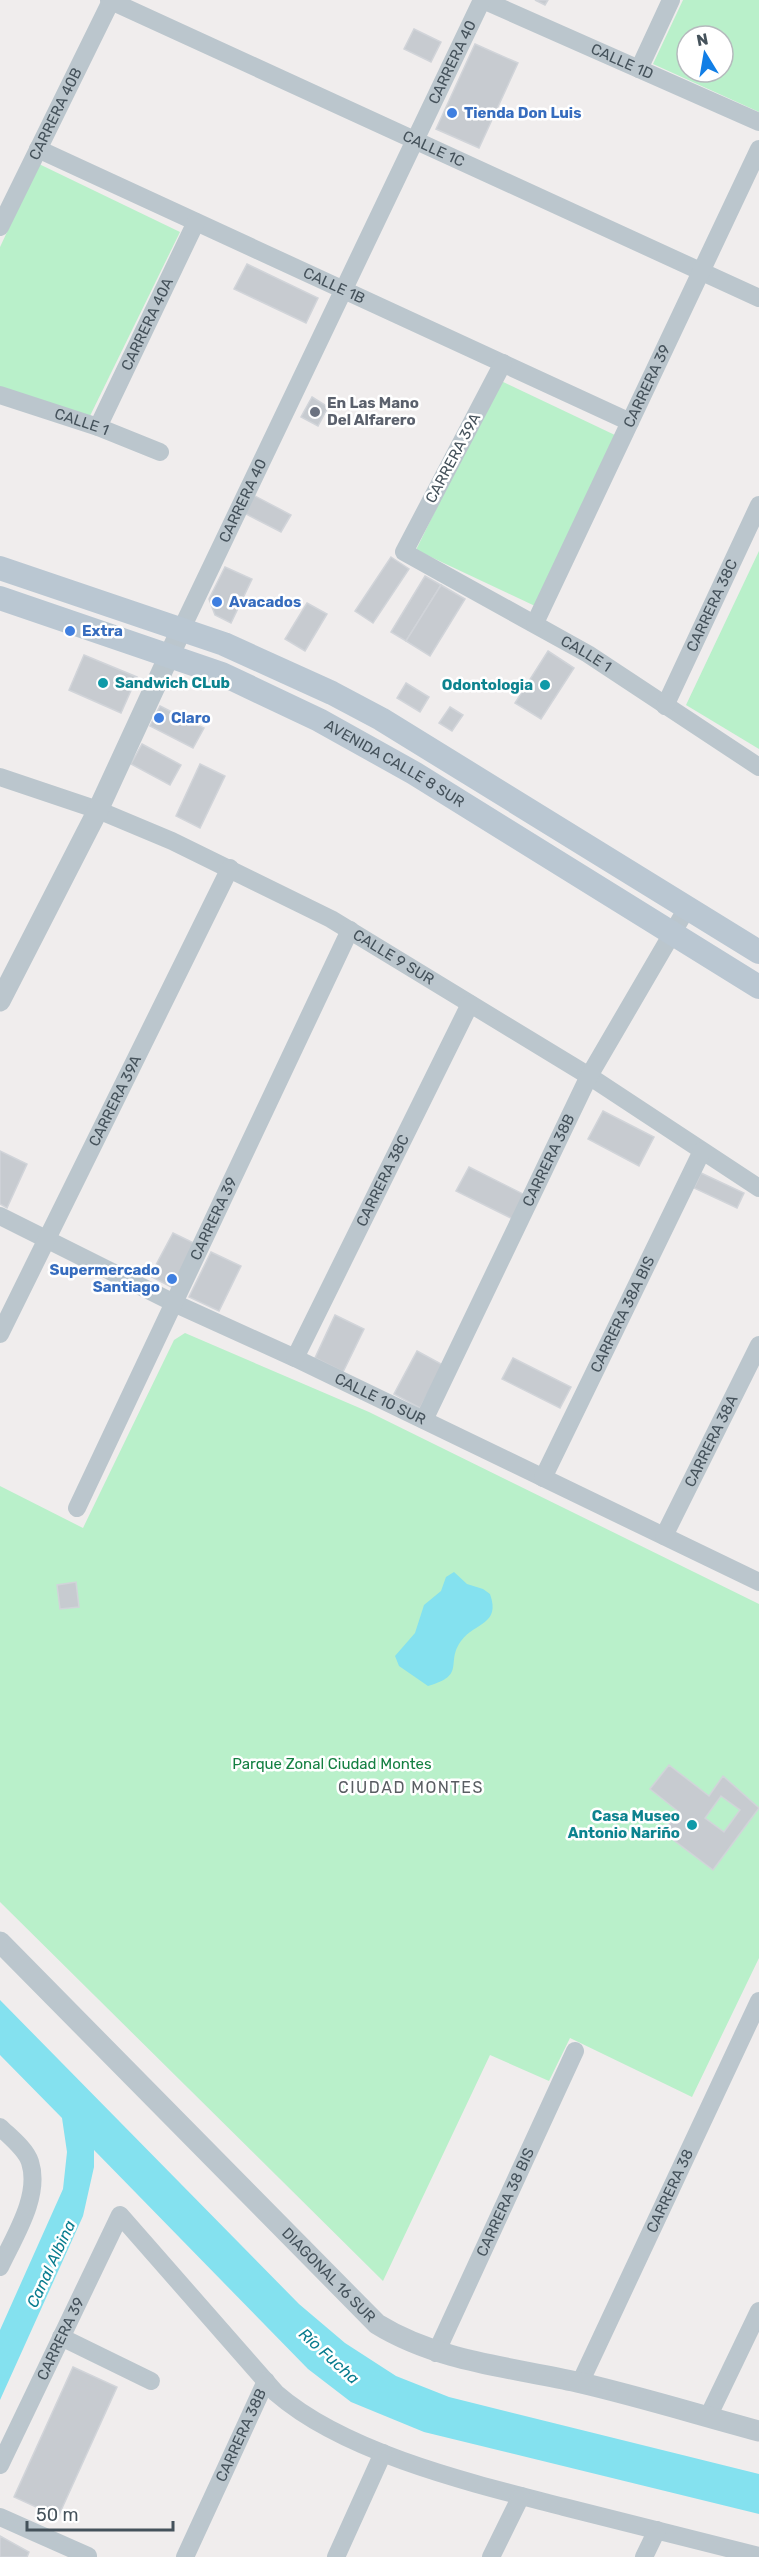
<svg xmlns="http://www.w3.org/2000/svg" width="759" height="2557" font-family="Rubik,sans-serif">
	<rect width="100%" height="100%" fill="#f0eded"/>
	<!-- green -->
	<g fill="#b9f0ca" fill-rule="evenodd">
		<path d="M683,0H759V112L653,64ZM687,36H723V72H687Z"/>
		<path d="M39,164L180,232L88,420L0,391V247Z"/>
		<path d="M499,380L617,436L535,606L416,550Z"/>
		<path d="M759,551V749L686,705Z"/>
		<path d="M185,1333L369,1412L759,1604V1958L692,2097L570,2038L549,2081L490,2055L383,2281L0,1902V1486L83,1528L174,1340Z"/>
	</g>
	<!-- water -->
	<g fill="#84e1ef">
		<path d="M454,1572L467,1584L483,1589L490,1594C501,1625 475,1622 461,1641C445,1663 467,1675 428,1686L399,1666L395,1656L415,1633L424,1605L441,1591L446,1577Z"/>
		<path d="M0,2000L299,2304L345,2343L396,2376L449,2397L759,2474V2514L424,2432L351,2402L308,2369L94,2150V2167L83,2216L0,2400V2330L63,2189L67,2152L62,2118L0,2055Z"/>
	</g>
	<!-- building -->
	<g fill="#c7cbd0" stroke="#d1d4d9" stroke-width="1.5" fill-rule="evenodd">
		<path d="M535,0H548L545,5Z"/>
		<path d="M414,29L441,42L431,62L404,49Z"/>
		<path d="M475,44L518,63L479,148L436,129Z"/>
		<path d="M247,264L318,298L306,323L234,289Z"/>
		<path d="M312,397L328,407L318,426L301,417Z"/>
		<path d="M253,495L291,515L281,532L244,513Z"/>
		<path d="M391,557L409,569L373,623L355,611Z"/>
		<path d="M225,567L252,579L231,623L215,615L209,599Z"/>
		<path d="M425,576L441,585L406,641L391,632Z"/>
		<path d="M441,585L465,599L430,656L406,641Z"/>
		<path d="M307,603L327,614L305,651L285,639Z"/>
		<path d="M548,651L574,668L541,719L515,703Z"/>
		<path d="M84,655L137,677L121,713L69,690Z"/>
		<path d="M406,683L429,697L420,712L397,698Z"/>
		<path d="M160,706L204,728L193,748L150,726Z"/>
		<path d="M450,707L463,715L452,731L439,723Z"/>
		<path d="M142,744L181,765L170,785L131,764Z"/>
		<path d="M200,764L225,776L200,828L176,816Z"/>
		<path d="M603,1111L654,1137L639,1166L588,1139Z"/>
		<path d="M0,1151L27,1164L7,1208L0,1204Z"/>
		<path d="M469,1167L529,1197L517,1221L456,1191Z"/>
		<path d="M701,1173L744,1193L737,1208L694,1188Z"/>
		<path d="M173,1233L198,1245L175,1289L150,1276Z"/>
		<path d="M211,1252L241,1266L219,1311L189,1297Z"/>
		<path d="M335,1315L364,1329L343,1372L315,1358Z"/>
		<path d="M417,1351L443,1365L420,1408L394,1394Z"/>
		<path d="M513,1358L571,1387L560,1408L502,1379Z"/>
		<path d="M76,1582L79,1607L60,1609L57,1585Z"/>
		<path d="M669,1765L709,1796L723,1776L759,1808L713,1870L663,1832L679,1812L650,1789ZM721,1796L740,1810L724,1832L705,1818Z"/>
		<path d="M73,2367L117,2387L58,2517L14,2497Z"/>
		<path d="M0,2536L29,2552L27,2557H0Z"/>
	</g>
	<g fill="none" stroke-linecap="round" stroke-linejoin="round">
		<!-- minor -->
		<g stroke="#bbc6cd" stroke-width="18">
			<path id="s1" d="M109,0L759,298"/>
			<path id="s2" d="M483,0L759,122"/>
			<path d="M639,69L671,0"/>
			<path id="s3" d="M38,149L630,422"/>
			<path id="s4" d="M0,227L111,1"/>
			<path id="s5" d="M503,363L404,552L588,654L759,767"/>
			<path id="s6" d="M0,395L98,427L160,452"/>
			<path id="s7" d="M98,427L196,222"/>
			<path id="s8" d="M535,623L759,149"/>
			<path id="s9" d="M182,628L482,0"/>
			<path id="s10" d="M665,706L759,505"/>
			<path id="s11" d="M0,777L98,810L172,841L331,919L589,1076L759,1188"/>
			<path id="s12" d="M0,1216L176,1304L295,1358L759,1582"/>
			<path id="s13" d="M0,1334L230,868"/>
			<path id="s14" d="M295,1358L470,1004"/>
			<path id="s15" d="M424,1420L589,1076L687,908"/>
			<path id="s16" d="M543,1478L702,1151"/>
			<path id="s17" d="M77,1508L350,930"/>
			<path id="s18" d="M664,1536L759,1345"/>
			<path d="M0,2127C9,2136 26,2149 30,2162C41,2196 14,2237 0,2267"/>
			<path d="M61,2337L151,2381"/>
			<path id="s19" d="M436,2353L575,2051"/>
			<path id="s20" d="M580,2383L759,2001"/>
			<path d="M708,2417L759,2311"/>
			<path id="s21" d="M0,2465L120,2215L276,2393C346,2454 475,2484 564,2507C629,2523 694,2540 759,2556"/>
			<path d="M0,2517L88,2556"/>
			<path id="s22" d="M185,2557L266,2381"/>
			<path d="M336,2557L383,2453"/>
			<path d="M491,2557L521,2496"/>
			<path d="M644,2557L657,2530"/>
		</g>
		<!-- tertiary -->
		<g stroke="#bbc6cd" stroke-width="21">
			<path d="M0,1001L98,810L182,628"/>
			<path id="s23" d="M0,1942L377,2324C437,2361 509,2367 577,2382C638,2396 699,2415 759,2431"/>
		</g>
		<!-- secondary -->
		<g stroke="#bac7d2" stroke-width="24">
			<path d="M0,568L224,644L332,693L381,719L759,952"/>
			<path id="s24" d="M0,598L222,674L319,720L414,773L759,987"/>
		</g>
	</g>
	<!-- markers -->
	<g fill="#3f7fe0" stroke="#fff" stroke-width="2">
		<circle cx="452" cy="113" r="6"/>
		<circle cx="217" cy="602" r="6"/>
		<circle cx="70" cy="631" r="6"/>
		<circle cx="159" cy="718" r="6"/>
		<circle cx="172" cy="1279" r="6"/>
	</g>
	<circle fill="#6b7280" stroke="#fff" stroke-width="2" cx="315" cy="412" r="6"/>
	<g fill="#0f9aa8" stroke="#fff" stroke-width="2">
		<circle cx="103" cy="683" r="6"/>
		<circle cx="545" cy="685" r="6"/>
		<circle cx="692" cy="1825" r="6"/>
	</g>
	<g text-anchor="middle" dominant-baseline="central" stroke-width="5" stroke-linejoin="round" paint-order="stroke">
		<!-- street labels -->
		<g font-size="15" fill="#45525b" stroke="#fff">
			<text stroke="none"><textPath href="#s2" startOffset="152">CALLE 1D</textPath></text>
			<text stroke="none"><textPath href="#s9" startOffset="627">CARRERA 40</textPath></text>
			<text stroke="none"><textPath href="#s4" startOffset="126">CARRERA 40B</textPath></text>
			<text stroke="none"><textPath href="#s1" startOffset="357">CALLE 1C</textPath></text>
			<text stroke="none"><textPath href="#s3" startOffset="326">CALLE 1B</textPath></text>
			<text stroke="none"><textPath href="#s7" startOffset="114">CARRERA 40A</textPath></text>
			<text stroke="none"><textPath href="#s8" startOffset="262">CARRERA 39</textPath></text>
			<text stroke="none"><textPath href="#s6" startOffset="86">CALLE 1</textPath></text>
			<text transform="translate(453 458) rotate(-62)">CARRERA 39A</text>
			<text stroke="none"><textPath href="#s9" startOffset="141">CARRERA 40</textPath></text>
			<text stroke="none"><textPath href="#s10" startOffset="111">CARRERA 38C</textPath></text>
			<text stroke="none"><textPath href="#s5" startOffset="422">CALLE 1</textPath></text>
			<text stroke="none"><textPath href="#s24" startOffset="429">AVENIDA CALLE 8 SUR</textPath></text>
			<text stroke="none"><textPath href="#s11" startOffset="434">CALLE 9 SUR</textPath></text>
			<text stroke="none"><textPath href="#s13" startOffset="260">CARRERA 39A</textPath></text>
			<text stroke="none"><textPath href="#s15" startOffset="288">CARRERA 38B</textPath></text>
			<text stroke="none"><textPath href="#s14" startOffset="198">CARRERA 38C</textPath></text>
			<text stroke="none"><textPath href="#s17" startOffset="320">CARRERA 39</textPath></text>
			<text stroke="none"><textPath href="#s16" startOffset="182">CARRERA 38A BIS</textPath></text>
			<text stroke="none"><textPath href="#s12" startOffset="422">CALLE 10 SUR</textPath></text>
			<text stroke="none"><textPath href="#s18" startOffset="106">CARRERA 38A</textPath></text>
			<text stroke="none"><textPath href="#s20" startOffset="212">CARRERA 38</textPath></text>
			<text stroke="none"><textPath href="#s19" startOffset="166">CARRERA 38 BIS</textPath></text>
			<text stroke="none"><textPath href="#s23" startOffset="468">DIAGONAL 16 SUR</textPath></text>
			<text stroke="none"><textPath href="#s21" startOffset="140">CARRERA 39</textPath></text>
			<text stroke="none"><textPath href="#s22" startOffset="134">CARRERA 38B</textPath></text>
		</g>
		<!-- shop labels -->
		<g font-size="15" font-weight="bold" fill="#366cbe" stroke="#fff" text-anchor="start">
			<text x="464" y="113">Tienda Don Luis</text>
			<text x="229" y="602">Avacados</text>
			<text x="82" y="631">Extra</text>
			<text x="171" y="718">Claro</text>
			<text x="160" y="1270" text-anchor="end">Supermercado<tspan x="160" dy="17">Santiago</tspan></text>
		</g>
		<!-- worship labels -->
		<g font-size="15" font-weight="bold" fill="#5b616d" stroke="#fff" text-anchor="start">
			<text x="327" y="403">En Las Mano<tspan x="327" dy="17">Del Alfarero</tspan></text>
		</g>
		<!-- culture labels -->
		<g font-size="15" font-weight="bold" fill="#0d838f" stroke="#fff" text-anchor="end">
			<text x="115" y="683" text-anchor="start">Sandwich CLub</text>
			<text x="533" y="685">Odontologia</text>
			<text x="680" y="1816">Casa Museo<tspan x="680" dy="17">Antonio Nariño</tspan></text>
		</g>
		<!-- park labels -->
		<g font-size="15" fill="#137f41" stroke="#fff">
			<text x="332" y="1764">Parque Zonal Ciudad Montes</text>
		</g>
		<!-- neighbourhood labels -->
		<g font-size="16" letter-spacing="1.5" fill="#5a5e63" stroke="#fff">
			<text x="411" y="1787">CIUDAD MONTES</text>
		</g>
		<!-- water labels -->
		<g font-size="16" font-style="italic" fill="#087c8e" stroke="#fff">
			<text transform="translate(51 2264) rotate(-65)">Canal Albina</text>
			<text transform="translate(329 2356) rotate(42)">Río Fucha</text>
		</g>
	</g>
	<!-- north arrow -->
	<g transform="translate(705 54) rotate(349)"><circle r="28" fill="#ffffff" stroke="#b5babd" stroke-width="1.5"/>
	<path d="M0-4.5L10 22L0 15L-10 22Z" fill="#117ee6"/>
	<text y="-9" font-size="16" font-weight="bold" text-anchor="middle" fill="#45525b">N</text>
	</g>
	<!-- scale -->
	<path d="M27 2521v9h146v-9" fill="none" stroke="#45525b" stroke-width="3"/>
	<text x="36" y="2521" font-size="18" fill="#45525b" stroke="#ffffff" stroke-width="4.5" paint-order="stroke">50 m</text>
</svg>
